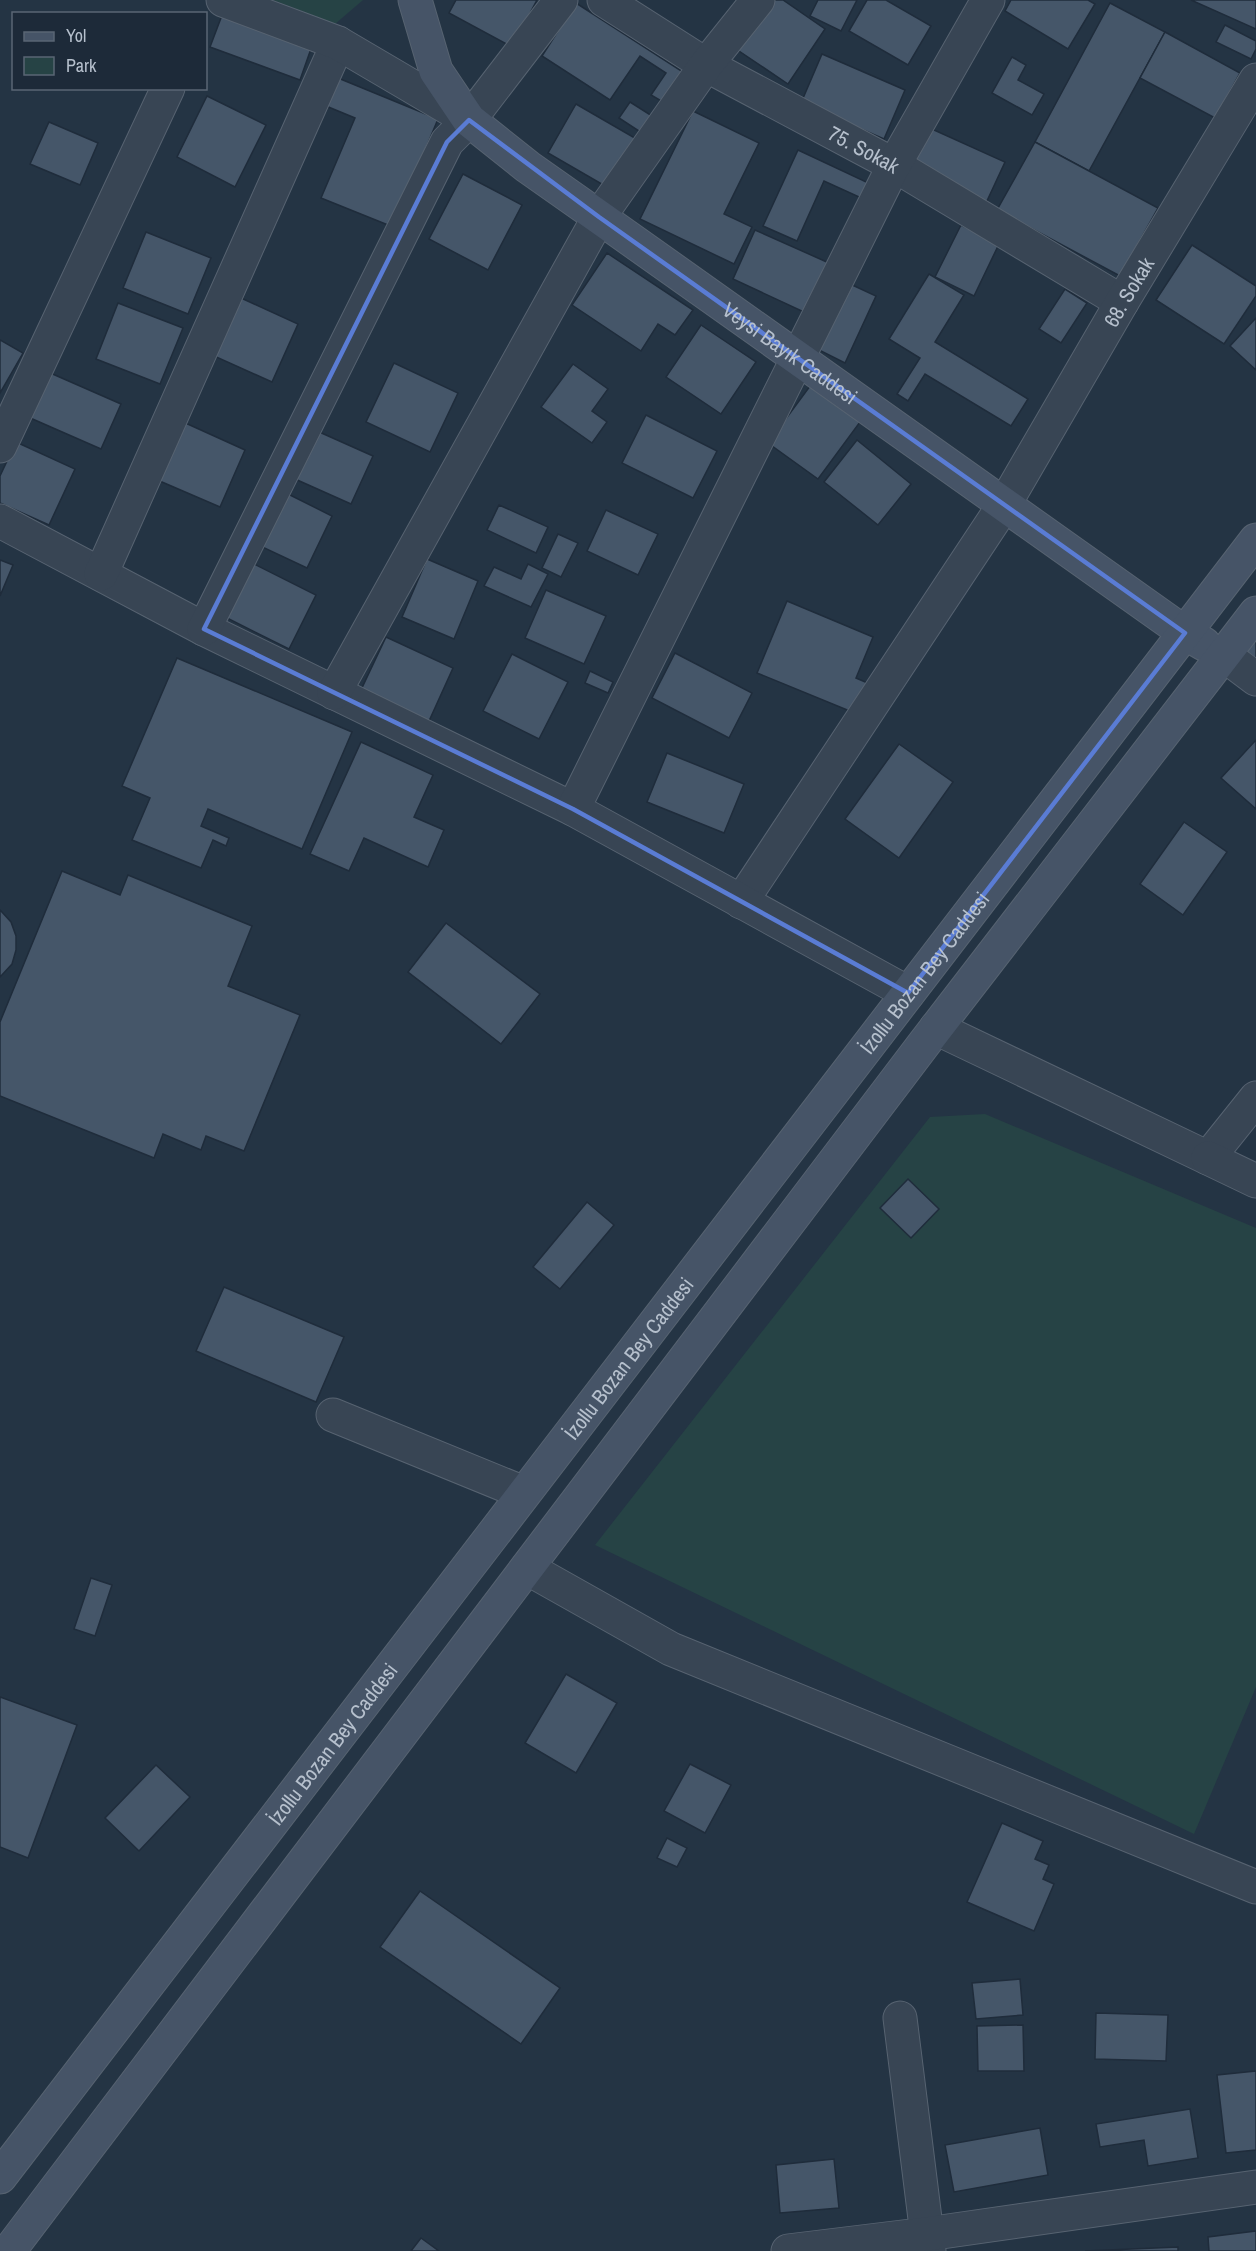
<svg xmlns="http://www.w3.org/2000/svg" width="1256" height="2251" font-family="'Archivo Narrow',sans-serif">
	<rect width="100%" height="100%" fill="#243444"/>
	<!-- green -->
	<g fill="#264345">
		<path d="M273,0H363L335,24Z"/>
		<path d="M985,1114L1256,1228V1687L1194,1834L595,1545L930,1117Z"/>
	</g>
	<!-- building -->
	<g fill="#455669" stroke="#1f2c3b" stroke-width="1.5">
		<path d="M456,0H537L512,47L449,13Z"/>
		<path d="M769,0H783L825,29L788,84L736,49Z"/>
		<path d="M818,0H857L841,31L810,16Z"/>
		<path d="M867,0H886L931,26L908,65L849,31Z"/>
		<path d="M1011,0H1088L1095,4L1068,49L1005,11Z"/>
		<path d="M1191,0H1256V29Z"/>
		<path d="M576,3L683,72L663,102L651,95L666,73L640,56L610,100L542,56Z"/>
		<path d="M1110,3L1165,32L1089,171L1035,142Z"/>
		<path d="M224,10L313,43L300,80L210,47Z"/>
		<path d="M1225,25L1256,41V49L1251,59L1216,42Z"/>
		<path d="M1165,32L1240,73L1215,118L1140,78Z"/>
		<path d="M822,54L905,90L884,139L801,103Z"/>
		<path d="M1012,57L1026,65L1018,80L1044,94L1032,115L992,93Z"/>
		<path d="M338,78L438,119L393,227L321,198L355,118L326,106Z"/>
		<path d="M207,96L266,125L235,187L177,157Z"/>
		<path d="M630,102L660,121L648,137L619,118Z"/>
		<path d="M576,104L640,141L612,190L548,153Z"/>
		<path d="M693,111L759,143L724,214L752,227L734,264L640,219Z"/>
		<path d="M49,122L98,143L80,185L30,164Z"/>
		<path d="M923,125L1005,162L986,203L904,167Z"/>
		<path d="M1035,142L1158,208L1120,276L997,210Z"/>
		<path d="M798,150L877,187L870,202L824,181L797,241L763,226Z"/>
		<path d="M463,174L522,205L488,270L429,239Z"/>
		<path d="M961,225L999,244L974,296L935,277Z"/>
		<path d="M755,230L829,263L806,313L733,279Z"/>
		<path d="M146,232L211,258L188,314L123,288Z"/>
		<path d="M1192,245L1256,286V296L1224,344L1156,300Z"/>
		<path d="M607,253L693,310L675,335L658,324L641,351L572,305Z"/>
		<path d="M929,274L964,295L935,342L1028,399L1011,426L925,374L908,401L897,394L920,358L889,339Z"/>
		<path d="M848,283L876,296L845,363L817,349Z"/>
		<path d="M1065,289L1087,303L1061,343L1039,329Z"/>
		<path d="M241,298L298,324L272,382L214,356Z"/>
		<path d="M118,303L183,328L160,384L96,359Z"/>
		<path d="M1256,318V370L1230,346Z"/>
		<path d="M701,325L756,362L721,414L666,377Z"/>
		<path d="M0,340L23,353L0,393Z"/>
		<path d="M394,363L458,393L430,452L366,422Z"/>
		<path d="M573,364L608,389L592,411L607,422L592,443L541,407Z"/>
		<path d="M48,372L121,404L101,449L28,417Z"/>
		<path d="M813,382L863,418L818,479L768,443Z"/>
		<path d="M646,415L717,451L693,498L622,463Z"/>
		<path d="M181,421L245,450L220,507L155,479Z"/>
		<path d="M317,431L373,456L351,504L295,479Z"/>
		<path d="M857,440L911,484L878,525L824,482Z"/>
		<path d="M16,442L75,469L49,525L0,503V476Z"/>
		<path d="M284,492L332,516L307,568L258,545Z"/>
		<path d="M499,505L548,527L536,553L487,530Z"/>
		<path d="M606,510L658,534L638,575L587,551Z"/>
		<path d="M558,534L578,543L561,577L542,568Z"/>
		<path d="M427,559L478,581L454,639L402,617Z"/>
		<path d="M0,560L13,565L0,596Z"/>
		<path d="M252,563L316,595L289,649L225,617Z"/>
		<path d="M528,564L548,574L531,607L484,586L494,567L521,579Z"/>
		<path d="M546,590L606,616L584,664L525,638Z"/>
		<path d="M787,601L873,637L856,678L870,684L857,714L757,673Z"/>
		<path d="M386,637L453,668L429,721L361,690Z"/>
		<path d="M1256,637V664L1243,653Z"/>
		<path d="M675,653L752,693L729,738L652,698Z"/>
		<path d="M512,654L568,682L539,739L483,711Z"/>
		<path d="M177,658L352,732L302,849L208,809L201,826L229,838L226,846L213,840L201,868L132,840L150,798L122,786Z"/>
		<path d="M590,671L613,682L608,693L585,683Z"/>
		<path d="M1256,740V809L1221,778Z"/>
		<path d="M361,742L433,775L414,817L444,830L428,867L364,838L349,871L310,854Z"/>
		<path d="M899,744L953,782L899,858L845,819Z"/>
		<path d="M667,753L744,784L724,833L647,802Z"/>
		<path d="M1184,822L1227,852L1183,915L1140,884Z"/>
		<path d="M62,871L120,895L128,875L252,926L228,986L300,1015L244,1151L206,1136L201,1150L163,1134L154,1158L0,1096V1022Z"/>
		<path d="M0,910L11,922L16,936V950L12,964L0,977Z"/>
		<path d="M446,923L540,994L501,1044L408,972Z"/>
		<path d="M908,1179L939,1209L911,1238L880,1208Z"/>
		<path d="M587,1202L614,1225L560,1289L533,1267Z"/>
		<path d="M224,1287L344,1337L316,1402L196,1351Z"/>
		<path d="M91,1578L112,1585L95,1636L74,1629Z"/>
		<path d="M566,1674L617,1703L576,1773L525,1743Z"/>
		<path d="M0,1697L77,1725L28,1858L0,1847Z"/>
		<path d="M690,1764L731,1785L705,1833L664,1811Z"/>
		<path d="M156,1765L190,1797L139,1851L105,1818Z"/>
		<path d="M1002,1823L1043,1841L1035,1859L1049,1865L1043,1879L1054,1884L1034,1931L967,1902Z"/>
		<path d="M667,1838L687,1848L677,1867L657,1858Z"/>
		<path d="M420,1891L560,1988L521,2044L380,1947Z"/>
		<path d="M1020,1979L1023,2015L976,2019L972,1983Z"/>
		<path d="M1096,2013L1168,2015L1166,2061L1095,2059Z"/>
		<path d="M1023,2025L1024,2071H978L977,2026Z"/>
		<path d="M1256,2071V2150L1226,2153L1217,2075Z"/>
		<path d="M1190,2109L1198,2158L1148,2166L1144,2140L1100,2147L1096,2124Z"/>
		<path d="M1040,2128L1048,2175L954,2192L945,2145Z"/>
		<path d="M834,2159L839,2208L780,2213L776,2165Z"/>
		<path d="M1256,2231V2251H1209L1208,2237Z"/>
		<path d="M421,2238L439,2251H411Z"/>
		<path d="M1178,2247V2251H1085Z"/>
	</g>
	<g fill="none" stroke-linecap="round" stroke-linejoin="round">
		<defs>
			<g id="street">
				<path id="s1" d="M604,0L706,65L894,165L1122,302"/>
				<path d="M469,120L561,0"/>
				<path d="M0,446L168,88"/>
				<path d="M0,521L204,629L573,809"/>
				<path d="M101,574L338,43"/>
				<path d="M204,629L447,142L469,120L338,43L223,0"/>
				<path d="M1224,655L1256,679"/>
				<path d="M334,693L599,217L706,65L758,0"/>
				<path id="s2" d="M741,902L1004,505L1122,302L1256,80"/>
				<path d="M908,993L573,809L894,165L988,0"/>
				<path d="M936,1028L1208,1158L1256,1098"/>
				<path d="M1208,1158L1256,1181"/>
				<path d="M333,1415L524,1493"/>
				<path d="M527,1568L671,1649L1256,1887"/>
				<path d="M900,2018L929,2251"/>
				<path d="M788,2251L927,2234L1256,2187"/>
			</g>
			<g id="secondary">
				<path id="s3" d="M415,0L436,71L469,120L528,167L599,217L1185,633L1204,644"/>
				<path id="s4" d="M0,2177L1256,540"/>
				<path d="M9,2251L923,1045L1256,613"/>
			</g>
		</defs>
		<!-- street casing -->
		<use href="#street" stroke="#576371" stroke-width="35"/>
		<!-- secondary casing -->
		<use href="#secondary" stroke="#576371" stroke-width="35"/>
		<!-- street -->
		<use href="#street" stroke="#384554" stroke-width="33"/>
		<!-- secondary -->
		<use href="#secondary" stroke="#465467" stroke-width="33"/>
	</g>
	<!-- marked area -->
	<path fill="none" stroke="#5a7cd4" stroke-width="4.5" stroke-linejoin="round" d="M469,120L599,217L1185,633L908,993L573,809L204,629L447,142Z"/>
	<g text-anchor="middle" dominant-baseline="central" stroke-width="6" stroke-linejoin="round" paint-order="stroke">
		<!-- street labels -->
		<g font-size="21" fill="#b6c0cd" stroke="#1d2a39">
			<text stroke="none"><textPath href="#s1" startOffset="300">75. Sokak</textPath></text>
			<text stroke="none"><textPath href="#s2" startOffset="723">68. Sokak</textPath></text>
			<text stroke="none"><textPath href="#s3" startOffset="530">Veysi Bayık Caddesi</textPath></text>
			<text stroke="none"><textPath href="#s4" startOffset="1518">İzollu Bozan Bey Caddesi</textPath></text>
			<text stroke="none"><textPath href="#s4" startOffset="1032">İzollu Bozan Bey Caddesi</textPath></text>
			<text stroke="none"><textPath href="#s4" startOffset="546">İzollu Bozan Bey Caddesi</textPath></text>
		</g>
	</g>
	<!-- legend -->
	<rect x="12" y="12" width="195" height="78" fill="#1d2a39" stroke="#5a6674" stroke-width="1.5"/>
	<rect x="24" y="32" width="30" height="9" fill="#465467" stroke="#5a6674" stroke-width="1.5"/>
	<text x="66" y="42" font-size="18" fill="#b6c0cd">Yol</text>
	<rect x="24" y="57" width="30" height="18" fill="#264345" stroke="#5a6674" stroke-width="1.5"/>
	<text x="66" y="72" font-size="18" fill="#b6c0cd">Park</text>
</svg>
